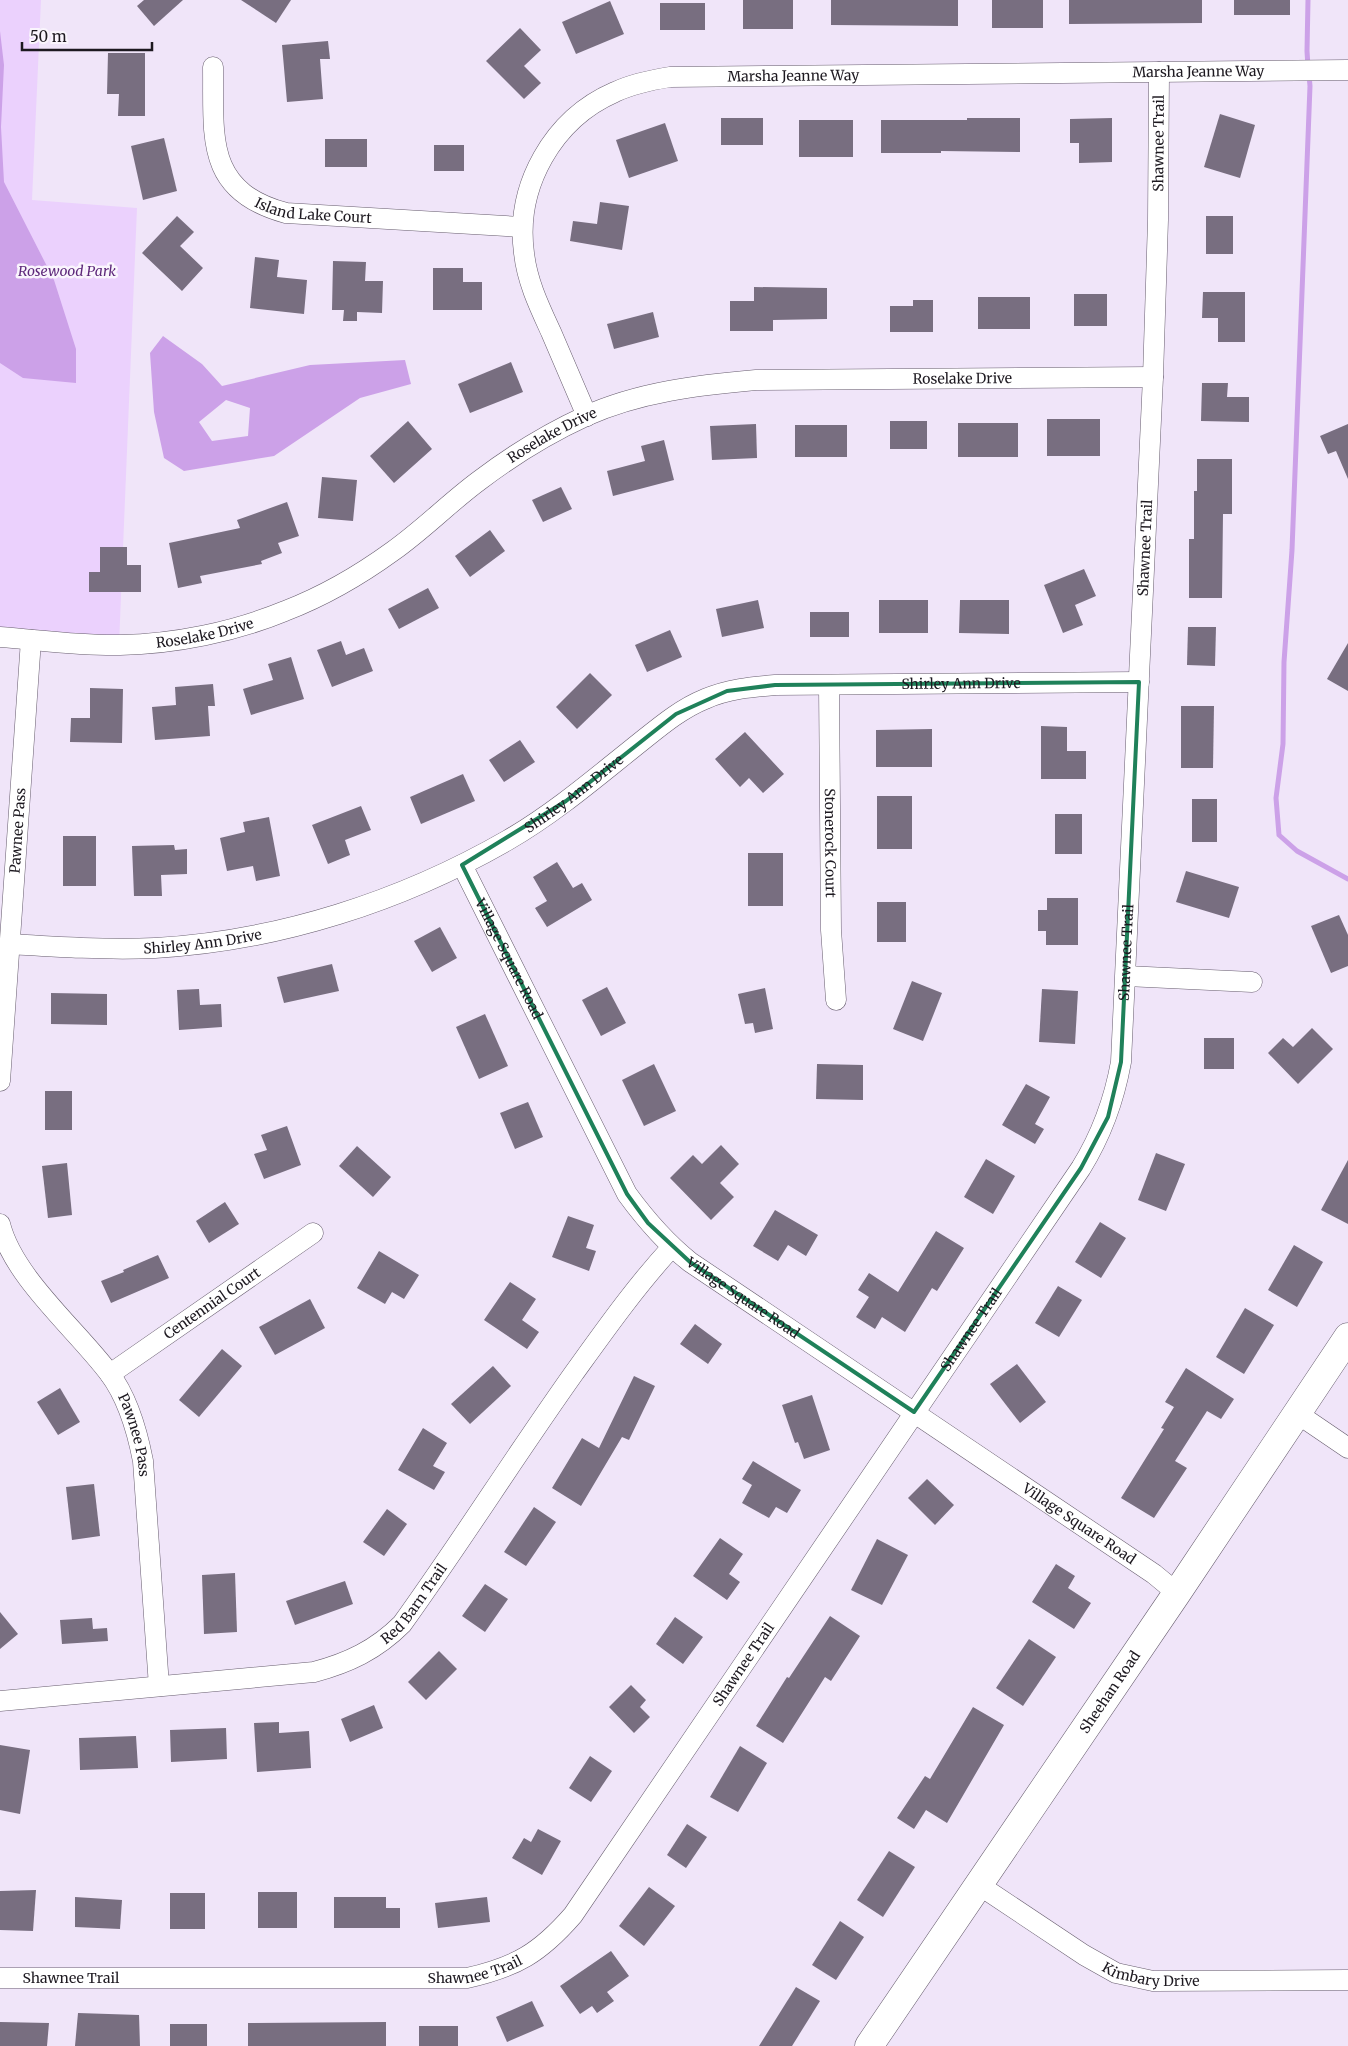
<svg xmlns="http://www.w3.org/2000/svg" width="1348" height="2046" font-family="Merriweather,serif">
	<rect width="100%" height="100%" fill="#f0e5f9"/>
	<!-- green -->
	<path fill="#ebd1fd" d="M0,0H41L32,200L137,208L119,645L0,637Z"/>
	<!-- water -->
	<g fill="#cca1e8" fill-rule="evenodd">
		<path d="M0,31L4,65L1,127L4,182L54,280L76,349V383L23,378L0,363Z"/>
		<path d="M163,336L202,364L222,386L310,365L405,360L411,384L360,398L274,456L184,471L164,458L154,412L150,353ZM226,400L250,408L248,436L212,441L199,422Z"/>
	</g>
	<g fill="none" stroke-linecap="round" stroke-linejoin="round">
		<!-- stream -->
		<g stroke="#cca1e8" stroke-width="5">
			<path d="M1308,67L1307,51L1308,0"/>
			<path d="M1309,75L1310,86L1292,550L1284,662L1283,744L1276,798L1279,835L1297,851L1348,879"/>
		</g>
	</g>
	<!-- building -->
	<g fill="#786e80">
		<path d="M144,0H183L154,26L137,6Z"/>
		<path d="M241,0H291L276,23Z"/>
		<rect x="743" y="0" width="50" height="29"/>
		<path d="M831,0H958V26L831,25Z"/>
		<rect x="992" y="0" width="51" height="28"/>
		<path d="M1069,0H1202V23L1069,24Z"/>
		<rect x="1234" y="0" width="56" height="15"/>
		<path d="M610,1L624,34L576,54L562,22Z"/>
		<rect x="660" y="3" width="45" height="27"/>
		<path d="M520,28L541,50L524,66L541,83L524,99L486,61Z"/>
		<path d="M328,41L330,59H320L323,99L287,102L282,45Z"/>
		<path d="M108,53H145V116H118L119,94H107Z"/>
		<path d="M1220,114L1255,125L1240,178L1204,167Z"/>
		<rect x="721" y="118" width="42" height="27"/>
		<path d="M967,118H1020V152L941,151V153H881V120H967Z"/>
		<path d="M1112,118V162L1079,163V143H1070V119Z"/>
		<rect x="799" y="120" width="54" height="37"/>
		<path d="M665,123L678,161L629,178L616,140Z"/>
		<path d="M164,138L177,191L143,200L131,146Z"/>
		<rect x="325" y="139" width="42" height="28"/>
		<rect x="434" y="145" width="30" height="26"/>
		<path d="M600,202L629,206L622,250L570,241L573,221L597,224Z"/>
		<path d="M177,216L194,232L180,246L203,268L182,291L142,253Z"/>
		<rect x="1206" y="216" width="27" height="38"/>
		<path d="M255,257L279,260L277,277L307,280L304,314L250,308Z"/>
		<path d="M333,261L366,262L365,281H383L382,313L357,312V321H343L344,310H332Z"/>
		<path d="M433,268H463V282H482V310H433Z"/>
		<path d="M754,287L827,288V319L773,320V331H730V301H754Z"/>
		<path d="M1203,292H1245V342H1218V318H1202Z"/>
		<rect x="1074" y="294" width="33" height="32"/>
		<rect x="978" y="297" width="52" height="32"/>
		<path d="M913,300H933V332H890V306H913Z"/>
		<path d="M653,312L659,337L614,349L607,324Z"/>
		<path d="M511,362L523,392L470,413L458,384Z"/>
		<path d="M1202,383H1228L1227,397H1249V422L1201,421Z"/>
		<rect x="1047" y="419" width="53" height="37"/>
		<path d="M408,421L432,449L394,483L370,456Z"/>
		<rect x="890" y="421" width="37" height="28"/>
		<rect x="958" y="423" width="60" height="34"/>
		<path d="M756,424L757,458L712,460L710,426Z"/>
		<path d="M1348,424V479L1336,451L1328,454L1320,436Z"/>
		<rect x="795" y="425" width="52" height="32"/>
		<path d="M664,440L674,480L613,496L607,471L645,461L641,446Z"/>
		<path d="M1197,459H1232V514H1223L1222,598H1189V539H1194V491H1197Z"/>
		<path d="M322,477L357,480L353,521L318,518Z"/>
		<path d="M561,487L572,509L543,522L532,500Z"/>
		<path d="M287,502L299,536L278,543L282,553L261,561L262,564L200,576L202,583L178,588L169,543L240,528L237,520Z"/>
		<path d="M490,530L505,551L470,577L455,556Z"/>
		<path d="M100,547H127V565H141V592H89V572H100Z"/>
		<path d="M1084,569L1096,596L1075,605L1083,625L1063,633L1044,585Z"/>
		<path d="M428,588L439,608L399,629L388,609Z"/>
		<path d="M758,600L764,628L722,637L716,609Z"/>
		<rect x="879" y="600" width="49" height="33"/>
		<path d="M960,600H1009V634L959,633Z"/>
		<rect x="810" y="612" width="39" height="25"/>
		<path d="M1188,627H1216L1215,666L1187,665Z"/>
		<path d="M670,630L682,657L647,672L635,645Z"/>
		<path d="M341,641L346,655L364,648L373,671L332,687L317,650Z"/>
		<path d="M1348,643V691L1327,679Z"/>
		<path d="M291,657L304,699L251,715L243,689L273,680L268,664Z"/>
		<path d="M590,673L612,695L577,729L556,707Z"/>
		<path d="M213,684L215,706H208L210,736L155,740L152,707L176,705L175,687Z"/>
		<path d="M90,688L123,689L122,743L70,742L71,718H90Z"/>
		<path d="M1181,706H1214L1213,768H1181Z"/>
		<path d="M1041,726L1067,727V751H1086V779H1041Z"/>
		<path d="M932,729V767H876V730Z"/>
		<path d="M745,732L784,774L763,793L749,778L740,787L715,759Z"/>
		<path d="M520,740L535,762L504,782L489,760Z"/>
		<path d="M463,774L475,801L421,824L410,797Z"/>
		<rect x="877" y="796" width="35" height="53"/>
		<rect x="1192" y="799" width="25" height="43"/>
		<path d="M361,806L371,830L345,840L350,855L328,864L312,825Z"/>
		<rect x="1055" y="814" width="27" height="40"/>
		<path d="M269,817L280,876L256,881L253,866L227,871L220,838L245,832L243,822Z"/>
		<rect x="63" y="836" width="33" height="50"/>
		<path d="M174,845L175,850L187,849V874L161,875L162,896H134L132,846Z"/>
		<rect x="748" y="853" width="35" height="53"/>
		<path d="M557,862L573,888L582,883L592,900L547,927L535,908L547,901L533,877Z"/>
		<path d="M1186,871L1239,887L1229,918L1176,902Z"/>
		<path d="M1047,898H1078V945H1046V931H1038V910H1047Z"/>
		<rect x="877" y="902" width="29" height="40"/>
		<path d="M1339,915L1348,935V966L1331,973L1311,926Z"/>
		<path d="M440,927L457,958L432,972L414,941Z"/>
		<path d="M332,964L339,991L284,1003L277,977Z"/>
		<path d="M912,981L942,993L923,1041L893,1029Z"/>
		<path d="M607,987L626,1023L601,1036L582,1000Z"/>
		<path d="M765,988L773,1029L755,1033L753,1023L745,1024L738,994Z"/>
		<path d="M199,989L200,1005L221,1004L222,1027L179,1030L177,990Z"/>
		<path d="M1042,989L1078,991L1075,1044L1039,1042Z"/>
		<path d="M51,993L107,994V1025L51,1024Z"/>
		<path d="M485,1014L508,1066L479,1079L456,1027Z"/>
		<path d="M1312,1028L1333,1049L1298,1084L1268,1053L1283,1038L1293,1047Z"/>
		<rect x="1204" y="1038" width="30" height="31"/>
		<path d="M654,1064L676,1111L644,1126L622,1080Z"/>
		<path d="M817,1064L863,1065V1100L816,1099Z"/>
		<path d="M1026,1084L1050,1097L1035,1124L1044,1129L1035,1144L1002,1125Z"/>
		<rect x="45" y="1091" width="27" height="39"/>
		<path d="M528,1102L543,1137L515,1149L500,1113Z"/>
		<path d="M287,1126L301,1165L264,1179L254,1154L267,1150L261,1135Z"/>
		<path d="M721,1145L739,1164L720,1183L734,1197L711,1220L670,1178L693,1155L702,1164Z"/>
		<path d="M357,1146L391,1177L373,1197L339,1166Z"/>
		<path d="M1156,1153L1185,1164L1166,1211L1138,1200Z"/>
		<path d="M986,1159L1015,1176L993,1214L964,1197Z"/>
		<path d="M1348,1160V1224L1321,1210Z"/>
		<path d="M67,1163L72,1215L48,1218L42,1166Z"/>
		<path d="M225,1202L239,1224L209,1243L196,1221Z"/>
		<path d="M775,1210L818,1235L806,1256L788,1245L778,1261L753,1246Z"/>
		<path d="M568,1216L594,1225L586,1248L596,1251L589,1271L552,1257Z"/>
		<path d="M1100,1222L1126,1238L1101,1278L1075,1262Z"/>
		<path d="M936,1231L964,1248L937,1291L932,1288L905,1332L882,1317L875,1329L856,1317L869,1297L858,1290L869,1273L898,1292Z"/>
		<path d="M1294,1245L1323,1262L1297,1307L1268,1290Z"/>
		<path d="M379,1251L419,1275L404,1299L392,1292L385,1304L357,1288Z"/>
		<path d="M158,1255L169,1278L111,1303L101,1281L124,1272L123,1270Z"/>
		<path d="M510,1282L536,1299L522,1320L539,1332L527,1349L484,1320Z"/>
		<path d="M1058,1286L1082,1300L1059,1337L1035,1323Z"/>
		<path d="M310,1299L325,1328L275,1355L259,1327Z"/>
		<path d="M1245,1308L1274,1325L1244,1374L1216,1357Z"/>
		<path d="M695,1324L722,1344L708,1364L680,1344Z"/>
		<path d="M222,1349L242,1366L199,1417L179,1400Z"/>
		<path d="M1017,1364L1046,1402L1020,1423L990,1384Z"/>
		<path d="M493,1366L511,1386L470,1424L451,1404Z"/>
		<path d="M1186,1368L1234,1399L1221,1419L1207,1411L1175,1461L1187,1468L1154,1518L1121,1498L1164,1429L1161,1428L1174,1407L1165,1402Z"/>
		<path d="M634,1376L655,1386L629,1440L622,1437L581,1506L552,1488L582,1438L599,1448Z"/>
		<path d="M60,1388L80,1422L58,1435L37,1402Z"/>
		<path d="M812,1395L830,1450L804,1459L798,1442L795,1443L782,1405Z"/>
		<path d="M423,1428L447,1443L433,1466L445,1472L434,1490L398,1470Z"/>
		<path d="M753,1461L801,1490L787,1513L776,1507L769,1518L742,1503L752,1485L742,1479Z"/>
		<path d="M927,1479L954,1505L935,1525L908,1498Z"/>
		<path d="M94,1484L100,1536L72,1540L66,1487Z"/>
		<path d="M534,1507L556,1522L526,1566L504,1552Z"/>
		<path d="M387,1509L407,1524L384,1556L363,1542Z"/>
		<path d="M720,1538L743,1554L729,1574L740,1582L727,1600L693,1576Z"/>
		<path d="M877,1539L908,1555L882,1605L851,1590Z"/>
		<path d="M1056,1564L1075,1576L1068,1588L1091,1603L1074,1629L1032,1602Z"/>
		<path d="M235,1573L237,1632L204,1634L202,1575Z"/>
		<path d="M345,1581L353,1604L295,1625L286,1601Z"/>
		<path d="M485,1584L508,1599L485,1632L462,1616Z"/>
		<path d="M0,1612L18,1634L0,1649Z"/>
		<path d="M830,1616L860,1636L831,1681L825,1677L783,1743L756,1726L787,1677L789,1678Z"/>
		<path d="M675,1617L703,1637L683,1664L656,1644Z"/>
		<path d="M92,1618L93,1629L107,1628L108,1641L62,1644L60,1620Z"/>
		<path d="M1029,1639L1056,1657L1023,1706L996,1688Z"/>
		<path d="M439,1651L457,1669L426,1700L408,1682Z"/>
		<path d="M631,1685L646,1700L640,1707L650,1717L634,1733L609,1707Z"/>
		<path d="M374,1705L383,1728L350,1742L341,1719Z"/>
		<path d="M973,1707L1004,1725L947,1823L926,1810L914,1829L897,1818L925,1776L930,1779Z"/>
		<path d="M279,1722V1733L309,1731L311,1768L257,1772L254,1723Z"/>
		<path d="M226,1728L227,1759L171,1762L170,1730Z"/>
		<path d="M136,1736L138,1768L80,1770L79,1738Z"/>
		<path d="M0,1745L30,1750L20,1814L0,1810Z"/>
		<path d="M740,1746L767,1763L738,1812L710,1797Z"/>
		<path d="M590,1756L612,1771L591,1802L569,1788Z"/>
		<path d="M687,1824L707,1837L686,1868L667,1855Z"/>
		<path d="M538,1829L561,1841L542,1875L512,1858L524,1838L531,1842Z"/>
		<path d="M889,1851L915,1867L883,1917L857,1900Z"/>
		<path d="M649,1887L675,1906L644,1946L619,1926Z"/>
		<path d="M36,1890L33,1931L0,1930V1891Z"/>
		<rect x="258" y="1892" width="39" height="36"/>
		<rect x="170" y="1893" width="35" height="36"/>
		<path d="M75,1897L122,1900L120,1929L75,1927Z"/>
		<path d="M334,1897H386V1908H400V1928H334Z"/>
		<path d="M487,1897L490,1922L438,1928L435,1903Z"/>
		<path d="M840,1921L864,1937L836,1980L812,1965Z"/>
		<path d="M611,1951L629,1976L607,1992L614,2001L597,2013L592,2006L580,2014L560,1986Z"/>
		<path d="M796,1987L820,2001L792,2046H759Z"/>
		<path d="M532,2001L544,2026L507,2042L496,2017Z"/>
		<path d="M78,2013L139,2015L140,2046H75Z"/>
		<path d="M0,2022L49,2023L47,2046H0Z"/>
		<path d="M386,2022V2046H248V2023Z"/>
		<rect x="170" y="2024" width="37" height="22"/>
		<rect x="419" y="2026" width="39" height="20"/>
	</g>
	<g fill="none" stroke-linecap="round" stroke-linejoin="round">
		<defs>
			<g id="street">
				<path id="s1" d="M213,67C214,136 204,191 286,213L522,227"/>
				<path id="s2" d="M587,416C575,388 563,360 551,332C539,306 527,281 524,253C515,186 553,119 615,92C632,84 651,80 670,77L1348,70"/>
				<path id="s3" d="M0,637C40,640 80,646 120,645C175,644 234,632 285,611C324,596 360,575 393,551C424,529 450,502 480,480C513,455 549,433 586,416C639,392 699,385 756,380L1153,377"/>
				<path id="s4" d="M829,685L831,930L836,1000"/>
				<path id="s5" d="M462,865L627,1194C646,1220 665,1242 690,1262L1154,1574L1177,1593"/>
				<path id="s6" d="M9,944C58,947 107,950 155,948C279,941 402,901 508,840C553,814 593,780 633,748C656,730 678,710 705,699C728,689 751,687 775,685L1139,682"/>
				<path d="M1126,976L1252,982"/>
				<path id="s7" d="M0,1081L31,640"/>
				<path id="s8" d="M0,1224C13,1277 76,1329 109,1373C128,1398 137,1430 143,1461L159,1686"/>
				<path id="s9" d="M110,1374L313,1233"/>
				<path d="M1298,1414L1348,1448"/>
				<path id="s10" d="M0,1701L314,1672C348,1663 376,1650 402,1624C461,1542 515,1456 574,1373C605,1330 636,1286 672,1247"/>
				<path id="s11" d="M979,1885L1084,1955L1116,1973L1153,1981L1348,1980"/>
				<path id="s12" d="M0,1978H467C516,1967 540,1953 573,1915L1081,1168C1102,1134 1114,1101 1121,1062L1153,377L1158,220L1159,72"/>
			</g>
			<g id="secondary">
				<path id="s13" d="M869,2046L1177,1593L1348,1337"/>
			</g>
		</defs>
		<!-- street casing -->
		<use href="#street" stroke="#675d6e" stroke-width="21"/>
		<!-- secondary casing -->
		<use href="#secondary" stroke="#675d6e" stroke-width="29"/>
		<!-- street -->
		<use href="#street" stroke="#fff" stroke-width="20"/>
		<!-- secondary -->
		<use href="#secondary" stroke="#fff" stroke-width="28"/>
	</g>
	<!-- marked area -->
	<path fill="none" stroke="#1f815a" stroke-width="4" stroke-linejoin="round" d="M1139,682L1121,1062L1108,1117L1081,1168L914,1412L690,1262L648,1223L627,1194L462,865L566,801L676,714L727,691L775,685Z"/>
	<g text-anchor="middle" dominant-baseline="central" stroke-width="5" stroke-linejoin="round" paint-order="stroke">
		<!-- street labels -->
		<g font-size="14" fill="#1d1920" stroke="#faf5fd">
			<text stroke="none"><textPath href="#s2" startOffset="959">Marsha Jeanne Way</textPath></text>
			<text stroke="none"><textPath href="#s2" startOffset="554">Marsha Jeanne Way</textPath></text>
			<text stroke="none"><textPath href="#s12" startOffset="2530">Shawnee Trail</textPath></text>
			<text stroke="none"><textPath href="#s1" startOffset="209">Island Lake Court</textPath></text>
			<text stroke="none"><textPath href="#s3" startOffset="1031">Roselake Drive</textPath></text>
			<text stroke="none"><textPath href="#s3" startOffset="611">Roselake Drive</textPath></text>
			<text stroke="none"><textPath href="#s12" startOffset="2125">Shawnee Trail</textPath></text>
			<text stroke="none"><textPath href="#s3" startOffset="206">Roselake Drive</textPath></text>
			<text stroke="none"><textPath href="#s6" startOffset="1019">Shirley Ann Drive</textPath></text>
			<text stroke="none"><textPath href="#s6" startOffset="599">Shirley Ann Drive</textPath></text>
			<text stroke="none"><textPath href="#s7" startOffset="251">Pawnee Pass</textPath></text>
			<text stroke="none"><textPath href="#s4" startOffset="158">Stonerock Court</textPath></text>
			<text stroke="none"><textPath href="#s6" startOffset="194">Shirley Ann Drive</textPath></text>
			<text stroke="none"><textPath href="#s12" startOffset="1720">Shawnee Trail</textPath></text>
			<text stroke="none"><textPath href="#s5" startOffset="105">Village Square Road</textPath></text>
			<text stroke="none"><textPath href="#s5" startOffset="525">Village Square Road</textPath></text>
			<text stroke="none"><textPath href="#s9" startOffset="124">Centennial Court</textPath></text>
			<text stroke="none"><textPath href="#s12" startOffset="1301">Shawnee Trail</textPath></text>
			<text stroke="none"><textPath href="#s8" startOffset="254">Pawnee Pass</textPath></text>
			<text stroke="none"><textPath href="#s5" startOffset="930">Village Square Road</textPath></text>
			<text stroke="none"><textPath href="#s10" startOffset="440">Red Barn Trail</textPath></text>
			<text stroke="none"><textPath href="#s12" startOffset="896">Shawnee Trail</textPath></text>
			<text stroke="none"><textPath href="#s13" startOffset="428">Sheehan Road</textPath></text>
			<text stroke="none"><textPath href="#s12" startOffset="476">Shawnee Trail</textPath></text>
			<text stroke="none"><textPath href="#s11" startOffset="198">Kimbary Drive</textPath></text>
			<text stroke="none"><textPath href="#s12" startOffset="71">Shawnee Trail</textPath></text>
		</g>
		<!-- park labels -->
		<g font-size="14" font-style="italic" fill="#5d287a" stroke="#faf5fd">
			<text x="67" y="271">Rosewood Park</text>
		</g>
	</g>
	<!-- scale -->
	<path d="M22 42v8h130v-8" fill="none" stroke="#1d1920" stroke-width="2.5"/>
	<text x="30" y="42" font-size="15" fill="#1d1920" stroke="#faf5fd" stroke-width="4" paint-order="stroke">50 m</text>
</svg>
